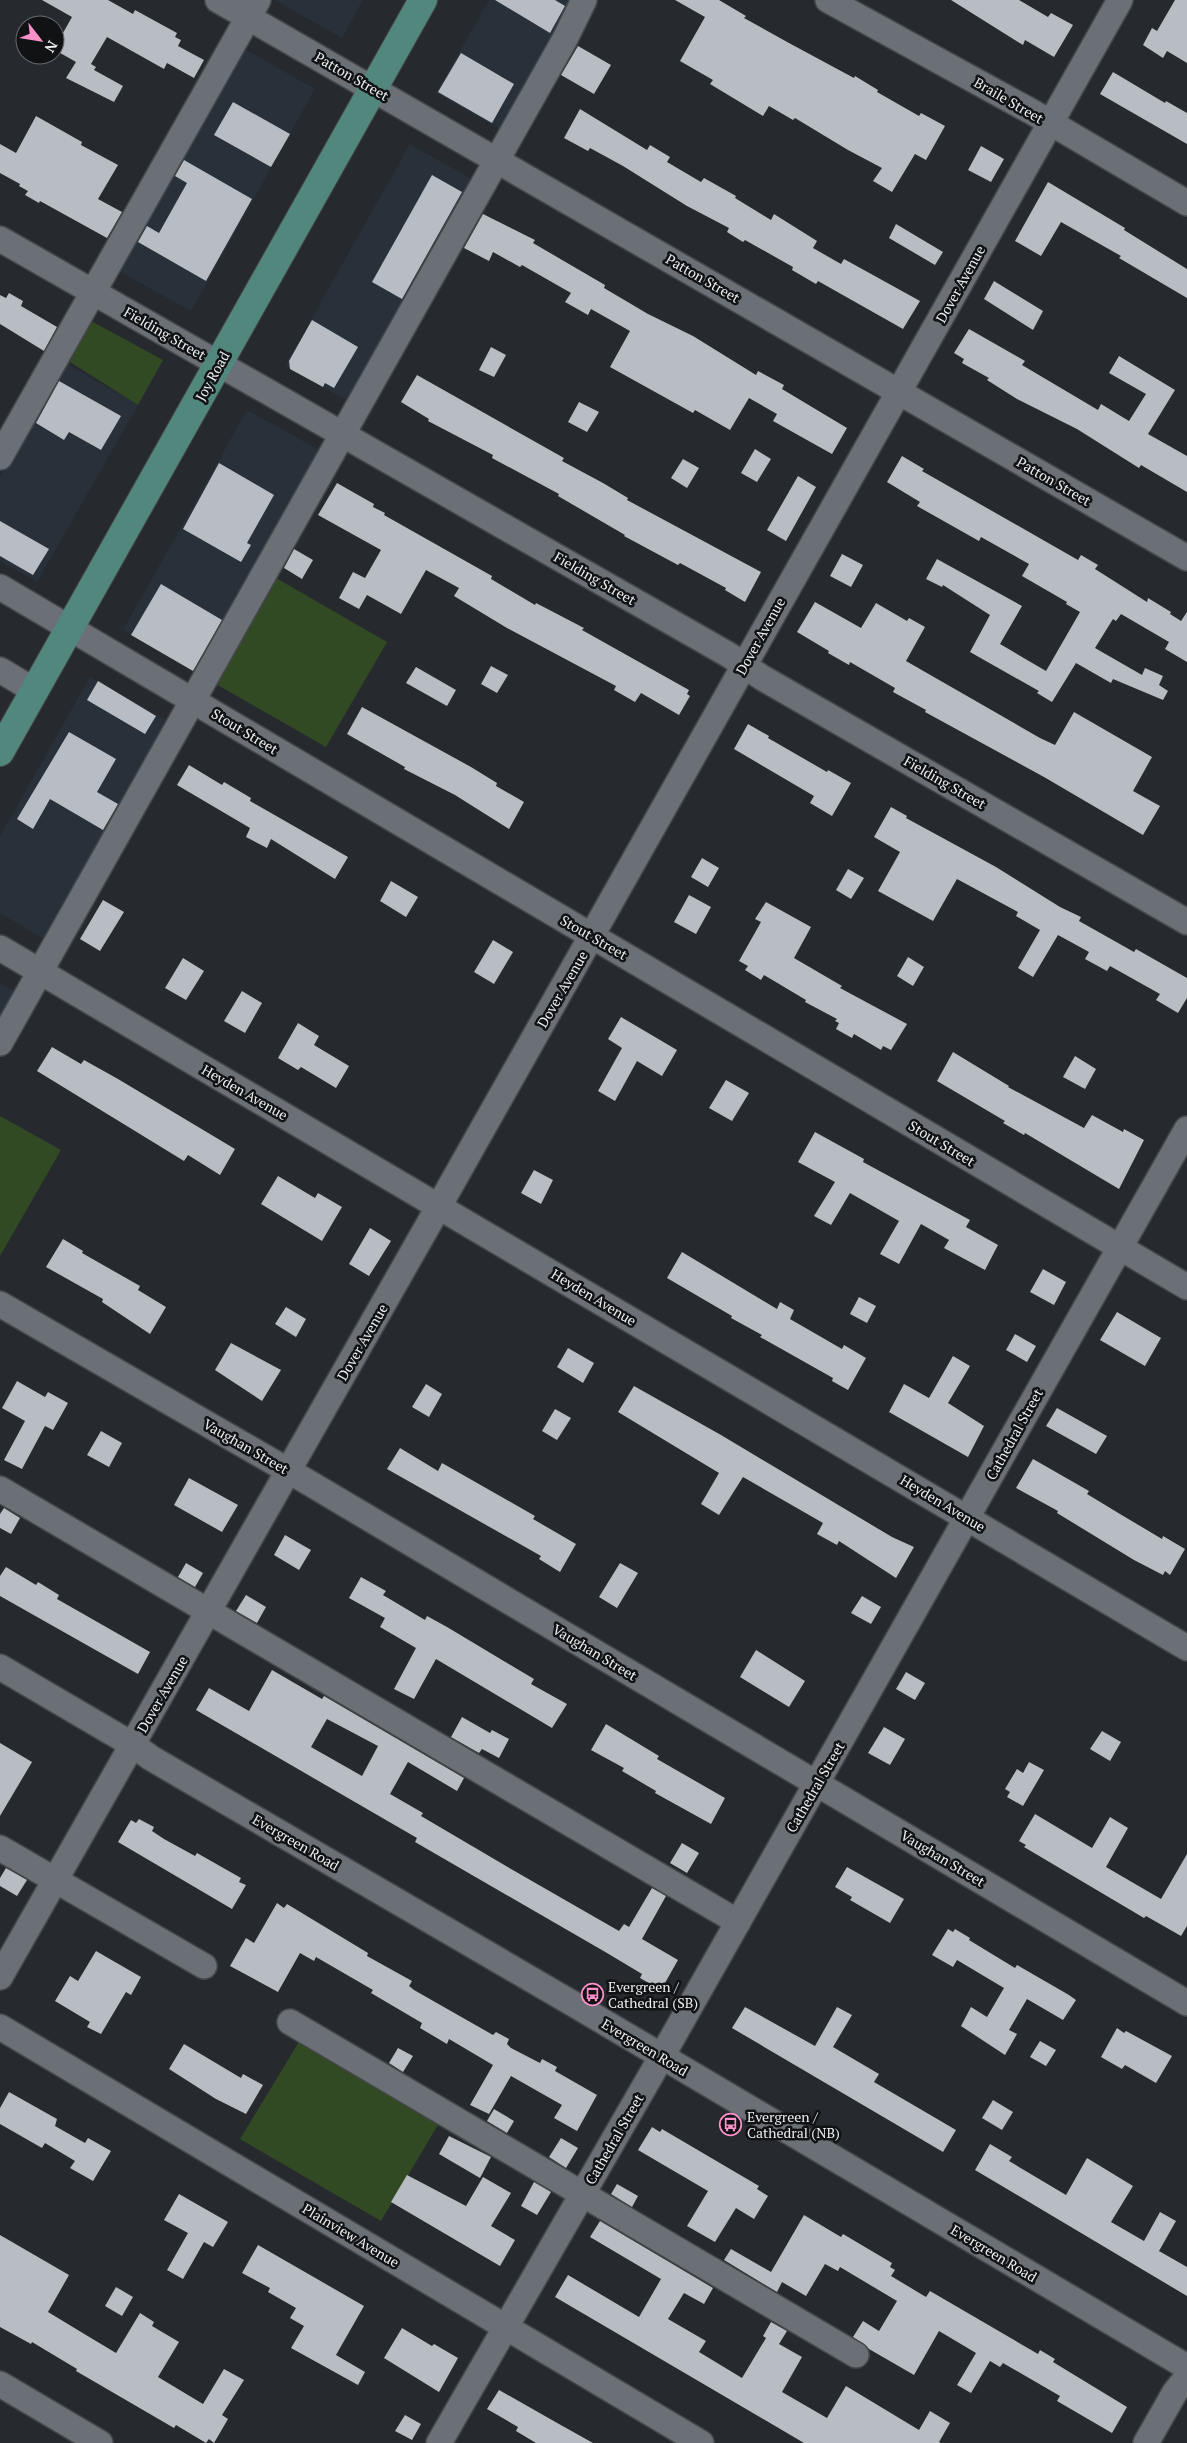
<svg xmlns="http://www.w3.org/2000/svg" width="1187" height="2443" font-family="'PT Serif',serif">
	<rect width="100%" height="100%" fill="#262a2e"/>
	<!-- built -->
	<g fill="#28303a">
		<path d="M275,0H363L342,38Z"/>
		<path d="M489,0H579L505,132L436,93Z"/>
		<path d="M241,47L315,89L191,311L117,270Z"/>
		<path d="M410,144L475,181L350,402L285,366Z"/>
		<path d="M65,363L138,405L37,582L0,561V477Z"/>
		<path d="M247,410L323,452L199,672L123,630Z"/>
		<path d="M90,677L170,722L46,940L0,913V836Z"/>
		<path d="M0,983L19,994L0,1028Z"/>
	</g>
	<!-- green -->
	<g fill="#314a24">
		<path d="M91,321L163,360L138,405L70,362Z"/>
		<path d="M276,578L387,642L326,747L216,684Z"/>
		<path d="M0,1116L61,1150L0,1256Z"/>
		<path d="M302,2037L442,2118L381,2221L240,2139Z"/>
	</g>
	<!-- building -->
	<g fill="#b8bdc3" fill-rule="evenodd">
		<path d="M42,0H108L133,14L135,10L177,33L175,37L181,40L178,46L204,60L194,78L167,63L164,69L107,37L91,64L96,67L94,70L123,86L114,102L66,78L76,62L55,50V47L72,17Z"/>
		<path d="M495,0H555L565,6L550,33Z"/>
		<path d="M675,0H719L746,16L744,18L789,43L854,78L855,76L878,90L877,92L919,116L921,113L945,126L926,160L915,154L892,192L873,181L882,168L848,150L795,118L793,120L769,106L763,116L710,84L713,80L680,61L705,17Z"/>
		<path d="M951,0H1019L1048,17L1051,13L1073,25L1054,57L1025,40L1023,45Z"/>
		<path d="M1175,0H1187V63L1167,51L1163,58L1143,45L1152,28L1157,31Z"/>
		<path d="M578,46L611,65L594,94L561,75Z"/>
		<path d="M461,53L514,84L492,123L438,92Z"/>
		<path d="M1113,72L1165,103L1166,101L1187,113V144L1100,94Z"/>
		<path d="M233,102L290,134L271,167L214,135Z"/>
		<path d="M580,109L647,150L650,145L670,157L667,162L701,182L704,178L736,196L735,198L771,220L774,214L817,241L813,248L841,264L844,259L920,301L903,329L818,281L816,284L792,270L793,267L745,240L743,242L727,232L729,228L687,206L623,166L590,148L588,151L564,138Z"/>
		<path d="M36,116L82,142L81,145L118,165L98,199L122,212L107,238L40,201L39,203L25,195L28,191L19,186L20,184L0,173V144L16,153Z"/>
		<path d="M981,146L1004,159L991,182L968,170Z"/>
		<path d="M184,160L252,199L206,281L138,242L147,226L159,233L187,183L175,176Z"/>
		<path d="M432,175L462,192L402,299L372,282Z"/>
		<path d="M1048,182L1125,228L1124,230L1187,269V298L1119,258L1121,256L1061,222L1041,256L1015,241Z"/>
		<path d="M483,214L535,240L533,243L605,285L604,288L648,314L693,336L756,375L758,371L784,385L782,389L847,428L832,454L773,421L777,414L749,398L730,430L695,410L693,413L610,367L630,331L591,309L588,315L565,302L571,293L522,265L520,267L493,252L489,261L464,248Z"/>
		<path d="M896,224L943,252L935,265L889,238Z"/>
		<path d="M994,281L1043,311L1033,330L984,299Z"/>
		<path d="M9,293L23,301L21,306L57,327L44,351L0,324V295L6,298Z"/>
		<path d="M312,320L358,347L334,388L325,383L323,387L290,369L289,361Z"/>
		<path d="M969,329L1025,361L1022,365L1098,410L1101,404L1129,421L1146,394L1109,373L1119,356L1175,390L1148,434L1187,456V492L1141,465L1139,468L1077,429L1017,399L987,380L989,378L962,363L964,359L954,353Z"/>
		<path d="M491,347L506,355L494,377L479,370Z"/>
		<path d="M417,375L564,458L562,461L603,483L628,498L627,500L761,572L745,602L725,590L726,588L680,563L678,565L624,536L625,535L558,496L559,494L492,458L493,455L428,421L429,419L401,402Z"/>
		<path d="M59,381L121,416L101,450L69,432L64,440L36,423Z"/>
		<path d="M579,402L599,412L587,432L568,422Z"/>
		<path d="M755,449L771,459L757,482L741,473Z"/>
		<path d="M902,456L924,469L922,471L1043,540L1078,560L1081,555L1098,565L1095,569L1147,602L1148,598L1171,612L1170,614L1181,621L1187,612V662L1165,649L1169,642L1121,614L1116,621L1113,619L1095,648L1142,675L1145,668L1163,676L1159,685L1168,691L1163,700L1113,679L1111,683L1076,663L1052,702L1037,693L1039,691L970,652L990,615L943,585L942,587L926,579L937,559L1022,606L1000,644L1046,671L1080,612L1066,604L1067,602L1022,576L1029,564L981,537L979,541L917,506L920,502L887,482Z"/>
		<path d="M683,459L699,468L687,488L671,478Z"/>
		<path d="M219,463L274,495L247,543L251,545L241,562L183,529Z"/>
		<path d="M798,476L816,487L786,541L767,530Z"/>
		<path d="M337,483L374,504L373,507L385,513L384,515L492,576L491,579L535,605L536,603L584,628L582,630L689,690L687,694L690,696L679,715L641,693L635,702L614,690L616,686L507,628L454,596L459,588L426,570L401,614L367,595L359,609L339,598L353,572L365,578L381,550L318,515Z"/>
		<path d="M0,521L49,549L33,575L0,556Z"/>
		<path d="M294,549L313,560L302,579L284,568Z"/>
		<path d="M842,554L863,565L851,587L830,576Z"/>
		<path d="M161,584L222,620L193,671L131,635Z"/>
		<path d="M815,602L861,628L876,603L907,621L909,618L925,627L906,661L1040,738L1055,745L1074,712L1152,757L1133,791L1160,806L1143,835L1044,777L925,712L926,710L893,692L895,688L850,662L849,665L828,653L829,651L797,632Z"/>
		<path d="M491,666L508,675L497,693L481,684Z"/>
		<path d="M416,667L456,690L447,706L406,683Z"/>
		<path d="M98,681L156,716L145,734L87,700Z"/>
		<path d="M362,707L471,767L497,783L496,786L524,802L509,829L455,795L404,769L405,767L347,734Z"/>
		<path d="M748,724L769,736L768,738L827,772L828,770L851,783L832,816L810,803L814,796L734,749Z"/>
		<path d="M69,732L116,759L97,792L118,804L103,830L50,799L33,829L17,819Z"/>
		<path d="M189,765L222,785L224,782L251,798L250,801L348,857L335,879L271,839L267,848L246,837L250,828L177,785Z"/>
		<path d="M891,807L907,816L906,818L996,867L1060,907L1081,917L1079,921L1134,952L1136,949L1187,978V998L1178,1013L1156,1000L1160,994L1110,966L1107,971L1085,959L1089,952L1058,935L1033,977L1018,968L1040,930L1016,916L1018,912L957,879L933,921L878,891L900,852L874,837Z"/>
		<path d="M702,858L719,868L708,887L691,877Z"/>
		<path d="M848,869L864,878L851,899L836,890Z"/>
		<path d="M391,881L418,897L406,917L380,901Z"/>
		<path d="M689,895L711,907L696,934L674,922Z"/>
		<path d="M103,900L124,912L100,951L80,939Z"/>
		<path d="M766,902L811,927L794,958L842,986L840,988L907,1024L891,1050L883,1046L881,1050L854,1034L852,1038L836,1029L839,1023L835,1021L837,1019L805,1002L806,1000L764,975L761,980L745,970L748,966L739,961L761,922L755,919Z"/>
		<path d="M493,940L513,952L494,984L474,972Z"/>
		<path d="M908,957L924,967L913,986L897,976Z"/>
		<path d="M183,958L204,971L186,1000L165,988Z"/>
		<path d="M242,991L262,1003L245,1033L224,1021Z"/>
		<path d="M621,1017L677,1050L662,1076L637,1061L615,1101L598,1091L622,1048L608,1039Z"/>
		<path d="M298,1023L319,1036L314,1045L349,1066L336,1088L301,1067L298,1070L278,1058Z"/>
		<path d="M52,1047L81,1064L84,1060L118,1079L235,1149L220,1175L188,1155L184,1161L37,1071Z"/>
		<path d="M953,1052L1009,1086L1008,1087L1084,1128L1092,1115L1123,1132L1124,1129L1144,1140L1119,1189L1025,1133L1024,1135L1003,1123L1005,1121L937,1081Z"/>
		<path d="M1075,1056L1096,1069L1085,1089L1063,1077Z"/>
		<path d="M726,1080L749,1093L732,1121L709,1108Z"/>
		<path d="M815,1132L864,1159L863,1162L970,1220L966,1227L998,1245L985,1270L944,1248L949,1240L921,1224L899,1264L880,1254L899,1221L850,1193L831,1225L814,1216L835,1182L798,1162Z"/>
		<path d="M534,1170L553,1180L541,1204L521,1193Z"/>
		<path d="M278,1176L315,1198L318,1193L342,1207L322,1241L261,1204Z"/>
		<path d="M370,1228L391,1241L369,1276L349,1264Z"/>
		<path d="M63,1239L83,1251L82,1253L140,1286L138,1290L166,1307L150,1334L102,1302L103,1299L46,1267Z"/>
		<path d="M682,1252L777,1309L780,1302L794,1310L790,1319L842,1349L844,1345L866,1358L848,1390L832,1381L833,1378L760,1337L762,1335L731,1318L732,1316L667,1278Z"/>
		<path d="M1043,1269L1066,1282L1054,1305L1030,1292Z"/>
		<path d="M859,1297L876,1306L867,1323L850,1314Z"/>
		<path d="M286,1307L306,1319L296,1337L275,1324Z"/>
		<path d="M1117,1312L1161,1338L1145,1366L1100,1340Z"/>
		<path d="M1015,1334L1036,1346L1027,1362L1006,1350Z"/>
		<path d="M231,1343L281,1370L262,1401L215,1370Z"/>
		<path d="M568,1348L594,1363L583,1383L557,1367Z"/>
		<path d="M953,1356L970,1366L948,1403L984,1426L968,1457L889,1412L904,1384L929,1398Z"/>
		<path d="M17,1381L45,1397L48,1392L68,1403L53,1430L45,1426L22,1469L4,1460L25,1421L2,1408Z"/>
		<path d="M426,1384L442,1394L429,1417L412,1407Z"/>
		<path d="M634,1386L721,1435L892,1537L914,1547L896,1578L839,1541L837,1545L817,1534L823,1523L743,1477L719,1515L701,1504L719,1473L618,1412Z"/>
		<path d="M1057,1408L1107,1436L1096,1454L1046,1426Z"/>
		<path d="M555,1409L571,1418L557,1440L542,1431Z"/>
		<path d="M101,1431L122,1443L109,1467L87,1455Z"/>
		<path d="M400,1448L438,1471L442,1463L535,1516L533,1519L576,1544L560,1572L539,1559L541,1556L387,1469Z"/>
		<path d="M1033,1459L1089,1491L1087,1494L1120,1514L1162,1539L1163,1536L1185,1549L1170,1575L1165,1571L1163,1575L1134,1560L1057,1513L1058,1511L1016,1488Z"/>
		<path d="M189,1478L238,1505L222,1532L174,1505Z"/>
		<path d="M4,1508L20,1518L11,1534L0,1528V1514Z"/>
		<path d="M285,1535L311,1550L299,1570L274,1555Z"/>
		<path d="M186,1563L203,1573L195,1587L178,1577Z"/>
		<path d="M620,1563L638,1573L617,1608L599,1597Z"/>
		<path d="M6,1567L36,1585L38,1582L59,1595L57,1599L150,1652L138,1674L0,1596V1576Z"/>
		<path d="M361,1577L386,1591L383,1595L425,1620L427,1616L447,1627L534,1679L531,1684L567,1704L552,1728L436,1659L414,1699L394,1689L416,1648L380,1627L385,1618L349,1598Z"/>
		<path d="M246,1595L266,1607L257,1623L236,1611Z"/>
		<path d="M862,1596L881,1607L871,1624L851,1613Z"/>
		<path d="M756,1650L805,1681L789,1707L740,1677Z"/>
		<path d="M272,1670L322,1699L324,1696L464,1778L457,1791L408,1762L390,1794L423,1813L421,1816L506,1866L619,1931L624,1924L629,1927L652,1888L666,1896L642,1939L678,1960L661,1990L640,1978L642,1974L607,1953L415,1842L417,1838L196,1710L209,1688L249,1711ZM327,1719L378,1746L362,1776L311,1747Z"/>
		<path d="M906,1672L925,1683L915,1700L896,1689Z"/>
		<path d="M462,1717L490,1733L492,1730L509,1739L499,1758L482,1749L479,1753L451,1737Z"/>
		<path d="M606,1724L659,1756L657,1759L725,1798L711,1824L655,1793L656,1791L622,1771L624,1768L591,1750Z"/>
		<path d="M884,1727L905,1739L890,1765L868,1753Z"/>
		<path d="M1102,1731L1121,1742L1110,1761L1090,1749Z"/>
		<path d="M0,1743L32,1762L0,1816Z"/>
		<path d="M1029,1762L1044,1770L1023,1806L1007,1797L1010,1792L1005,1789L1017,1769L1023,1773Z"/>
		<path d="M1035,1814L1092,1848L1110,1817L1128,1828L1106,1867L1161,1899L1187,1854V1926L1181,1936L1146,1916L1144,1918L1024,1847L1026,1845L1019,1841Z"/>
		<path d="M139,1819L154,1827L152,1831L164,1839L195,1856L197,1853L241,1878L239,1882L246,1885L232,1909L118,1842L131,1820L136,1823Z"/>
		<path d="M682,1843L699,1853L687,1873L670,1863Z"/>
		<path d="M847,1867L904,1899L890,1923L850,1900L852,1897L835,1887Z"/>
		<path d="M6,1868L27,1880L17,1896L0,1886V1878Z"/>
		<path d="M277,1903L284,1908L287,1904L368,1953L367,1956L412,1981L409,1986L414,1990L493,2035L496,2032L509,2039L507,2044L511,2048L540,2063L542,2059L557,2067L555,2071L597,2095L577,2131L554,2118L562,2105L511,2076L489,2114L470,2105L493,2065L449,2039L447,2044L420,2028L422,2023L371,1993L373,1990L316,1957L314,1961L300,1953L278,1992L230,1966L246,1938L254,1943Z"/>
		<path d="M948,1929L953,1932L955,1929L970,1938L969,1940L1015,1968L1017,1965L1069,1995L1076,2000L1063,2020L1027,1999L1009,2030L1017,2034L1005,2055L961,2026L971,2007L987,2017L1004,1988L957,1960L953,1967L932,1955Z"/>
		<path d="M96,1951L141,1977L131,1995L126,1992L101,2034L87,2027L90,2022L55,2001L70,1976L78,1981Z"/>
		<path d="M745,2007L815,2046L837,2007L852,2015L833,2047L879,2074L874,2082L956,2130L943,2152L732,2028Z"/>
		<path d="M1117,2028L1124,2033L1126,2031L1172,2056L1156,2083L1125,2065L1122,2069L1101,2057Z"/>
		<path d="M1040,2041L1056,2050L1046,2066L1030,2057Z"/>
		<path d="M184,2044L241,2078L243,2074L263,2085L246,2114L216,2099L169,2069Z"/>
		<path d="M398,2048L413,2056L403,2072L389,2063Z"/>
		<path d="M9,2092L57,2119L55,2126L85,2143L88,2138L111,2151L93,2181L70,2168L75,2161L45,2143L42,2148L0,2124V2108Z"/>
		<path d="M993,2100L1013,2112L1002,2130L982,2118Z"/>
		<path d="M494,2109L514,2121L507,2133L487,2121Z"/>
		<path d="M652,2127L660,2132L662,2129L759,2186L757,2189L768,2196L754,2219L736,2208L715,2242L687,2226L708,2191L638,2150Z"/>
		<path d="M449,2136L491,2157L480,2178L439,2154Z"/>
		<path d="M561,2138L578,2148L566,2168L549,2157Z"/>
		<path d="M990,2144L1012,2157L1009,2161L1066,2195L1087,2158L1133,2186L1111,2222L1144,2241L1160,2212L1176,2221L1159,2251L1187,2267V2296L975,2170Z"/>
		<path d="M407,2175L466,2206L483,2177L511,2193L491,2226L515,2240L500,2266L391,2202Z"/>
		<path d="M534,2182L551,2192L537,2215L521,2206Z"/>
		<path d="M617,2184L638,2196L632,2207L611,2194Z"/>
		<path d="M179,2194L228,2222L213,2247L204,2242L183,2279L167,2270L188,2233L164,2220Z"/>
		<path d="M804,2215L841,2237L843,2234L892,2263L890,2267L895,2270L891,2276L926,2297L930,2291L1038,2354L1040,2350L1055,2359L1053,2362L1127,2407L1112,2433L1057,2401L1060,2396L1003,2363L1000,2367L990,2361L971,2393L957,2385L976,2353L939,2331L914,2375L869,2349L853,2337L863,2321L879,2331L897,2301L840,2267L838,2271L825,2264L806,2296L782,2282L777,2292L724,2260L731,2249L771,2272Z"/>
		<path d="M600,2221L713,2288L704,2304L684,2293L668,2319L706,2341L699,2352L742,2378L766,2338L763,2336L771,2322L787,2331L779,2344L802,2357L782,2392L827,2418L846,2386L919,2430L930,2411L950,2423L939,2442L941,2443H804L555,2297L568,2275L639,2317L661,2279L590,2237Z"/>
		<path d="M0,2235L69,2275L48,2312L86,2335L116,2353L140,2313L154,2322L152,2326L179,2342L158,2377L203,2404L224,2369L244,2380L222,2415L228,2419L214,2443L209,2439L206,2443L176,2425L174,2428L76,2371L77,2369L32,2342L31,2344L0,2327Z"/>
		<path d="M258,2245L364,2306L336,2355L365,2372L358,2385L291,2348L304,2326L290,2318L296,2308L268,2292L270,2288L242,2273Z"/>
		<path d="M116,2287L133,2297L122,2316L105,2306Z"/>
		<path d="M402,2328L432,2346L434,2344L458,2358L439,2392L384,2358Z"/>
		<path d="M499,2390L559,2424L593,2443H536L516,2431L518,2427L487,2409Z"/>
		<path d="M405,2415L421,2424L412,2440L395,2431Z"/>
	</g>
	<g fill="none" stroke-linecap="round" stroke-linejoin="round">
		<defs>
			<g id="minor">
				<path d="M218,0L1187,558"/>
				<path d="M828,0L1034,113L1187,203"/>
				<path d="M0,239L729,655L761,677L1187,922"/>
				<path d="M0,457L258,0"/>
				<path d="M0,587L1187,1287"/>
				<path d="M0,670L35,691"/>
				<path d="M0,948L1187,1648"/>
				<path d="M0,1043L565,39L584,0"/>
				<path d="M0,1304L306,1481L1187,2003"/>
				<path d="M0,1489L738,1922"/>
				<path d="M0,1667L133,1745L151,1758L582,2009L1187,2367"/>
				<path d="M0,1848L204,1966"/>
				<path d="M0,1977L439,1206L1120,0"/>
				<path d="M290,2022L856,2355"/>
				<path d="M0,2027L701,2443"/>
				<path d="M0,2384L100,2443"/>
				<path d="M439,2443L662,2056L1187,1129"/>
				<path d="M1146,2443L1175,2392L1187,2377"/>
			</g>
			<path id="major" d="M0,752L423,0"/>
		</defs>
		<!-- minor casing -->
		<use href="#minor" stroke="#44474b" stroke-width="28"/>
		<!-- major casing -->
		<use href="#major" stroke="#44474b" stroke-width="30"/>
		<!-- minor -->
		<use href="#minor" stroke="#6b7076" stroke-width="25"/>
		<!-- major -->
		<use href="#major" stroke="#52877e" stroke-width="28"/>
	</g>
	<!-- icons -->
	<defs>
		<symbol id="bus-ring" viewBox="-11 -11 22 22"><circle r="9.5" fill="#101214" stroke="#f990ca" stroke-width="1.5"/><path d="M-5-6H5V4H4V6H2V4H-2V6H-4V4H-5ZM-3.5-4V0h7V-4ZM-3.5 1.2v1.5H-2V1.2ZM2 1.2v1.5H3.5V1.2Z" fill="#f990ca"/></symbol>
	</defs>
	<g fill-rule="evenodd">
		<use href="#bus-ring" x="580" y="1982" width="25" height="25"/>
		<use href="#bus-ring" x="718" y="2112" width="25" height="25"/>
	</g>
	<g text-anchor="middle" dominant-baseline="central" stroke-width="5" stroke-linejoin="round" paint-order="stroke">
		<!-- street labels -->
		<g font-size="14" fill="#eceff2" stroke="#101214">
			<text transform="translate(352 76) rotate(30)">Patton Street</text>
			<text transform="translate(1009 100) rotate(30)">Braile Street</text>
			<text transform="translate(703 278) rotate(30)">Patton Street</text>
			<text transform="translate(960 284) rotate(-61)">Dover Avenue</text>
			<text transform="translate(165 333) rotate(30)">Fielding Street</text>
			<text transform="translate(212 376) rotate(-61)">Joy Road</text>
			<text transform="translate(1054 481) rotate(30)">Patton Street</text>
			<text transform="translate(595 578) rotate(30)">Fielding Street</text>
			<text transform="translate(760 636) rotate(-61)">Dover Avenue</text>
			<text transform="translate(245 731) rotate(31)">Stout Street</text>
			<text transform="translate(945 782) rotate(30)">Fielding Street</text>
			<text transform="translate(594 937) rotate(30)">Stout Street</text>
			<text transform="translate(562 989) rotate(-60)">Dover Avenue</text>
			<text transform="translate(245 1092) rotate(30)">Heyden Avenue</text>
			<text transform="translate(942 1143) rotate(31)">Stout Street</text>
			<text transform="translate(594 1297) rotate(31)">Heyden Avenue</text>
			<text transform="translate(362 1342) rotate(-60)">Dover Avenue</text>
			<text transform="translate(1014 1434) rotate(-61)">Cathedral Street</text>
			<text transform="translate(246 1446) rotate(30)">Vaughan Street</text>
			<text transform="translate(943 1503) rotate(31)">Heyden Avenue</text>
			<text transform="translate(595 1652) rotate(31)">Vaughan Street</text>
			<text transform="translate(162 1694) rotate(-60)">Dover Avenue</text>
			<text transform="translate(815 1787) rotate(-60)">Cathedral Street</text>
			<text transform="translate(296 1842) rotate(30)">Evergreen Road</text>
			<text transform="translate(943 1858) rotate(31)">Vaughan Street</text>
			<text transform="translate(645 2047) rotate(31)">Evergreen Road</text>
			<text transform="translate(614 2139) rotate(-60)">Cathedral Street</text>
			<text transform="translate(351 2235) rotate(31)">Plainview Avenue</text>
			<text transform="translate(994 2253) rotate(31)">Evergreen Road</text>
		</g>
		<!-- poi labels -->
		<g font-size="14" fill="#eceff2" stroke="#101214" text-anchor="start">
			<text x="608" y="1986">Evergreen /<tspan x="608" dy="16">Cathedral (SB)</tspan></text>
			<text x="747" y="2116">Evergreen /<tspan x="747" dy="16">Cathedral (NB)</tspan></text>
		</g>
	</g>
	<!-- north arrow -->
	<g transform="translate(40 40) rotate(121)"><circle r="24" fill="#101214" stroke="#686a6d"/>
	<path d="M0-4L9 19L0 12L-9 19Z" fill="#f990ca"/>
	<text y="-8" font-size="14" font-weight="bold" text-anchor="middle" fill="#eceff2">N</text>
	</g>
</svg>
